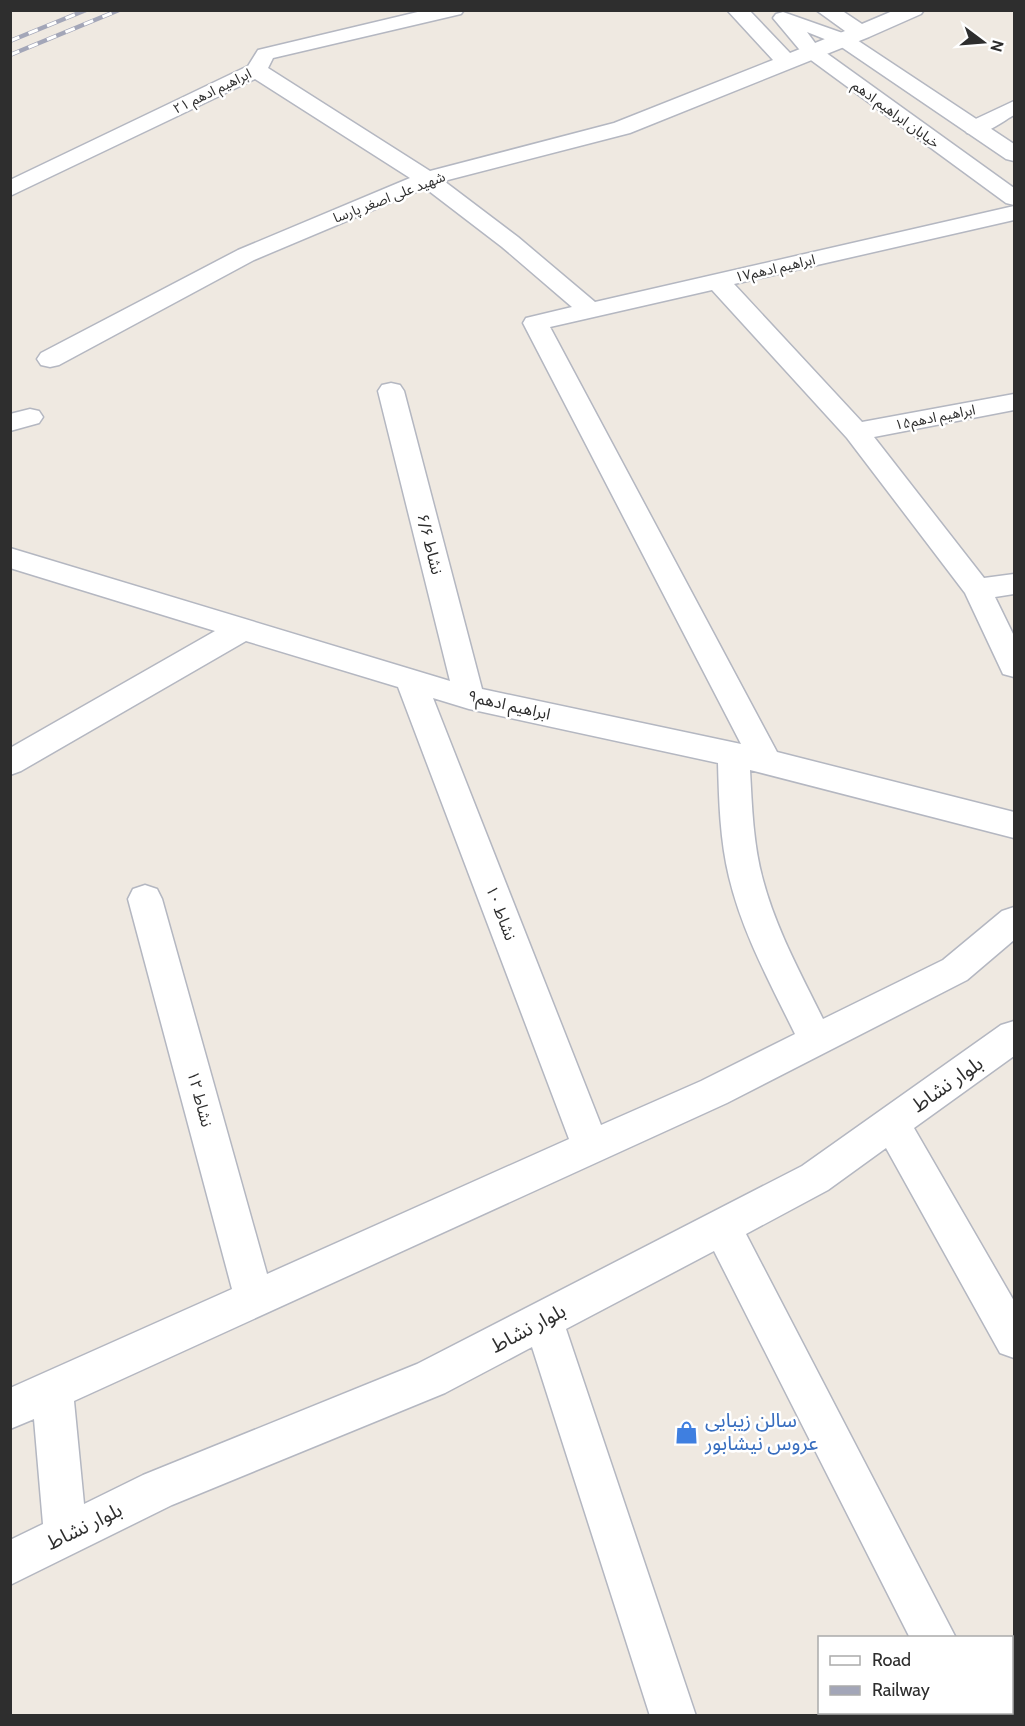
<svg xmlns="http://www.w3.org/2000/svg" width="1025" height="1726" font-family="Cabin,'Noto Sans Arabic',sans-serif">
	<rect width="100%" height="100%" fill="#efe9e1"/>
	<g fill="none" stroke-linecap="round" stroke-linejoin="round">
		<defs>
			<g id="minor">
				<path d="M426,10H464L461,14L273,58L268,68L430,171L614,123L773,60L727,10H749L790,53L845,31L816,10H841L862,24L895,10H924L921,14L869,37L630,133L444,181L518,237L595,302L1014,206V220L734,284L862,422L1014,394V410L874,437L984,578L1014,574V594L995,597L1014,636V677L1003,674L965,593L847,438L712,290L550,327L777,752L1014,812V838L750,770C752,806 753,844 763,880C776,929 801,974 823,1019L943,960L1002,911L1014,907V940L967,980L727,1103L74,1401L84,1504L143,1475L417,1364L802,1166L1001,1025L1014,1021V1056L914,1128L1014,1301V1358L1000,1353L886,1148L828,1190L746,1234L956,1638H910L714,1251L566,1329L696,1716H650L532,1347L445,1393L172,1505L10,1585V1540L43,1524L34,1419L10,1429V1388L232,1289L128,899L133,889L145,885L157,889L162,899L267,1274L569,1139L398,687L246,641L21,771L10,775V748L215,631L10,568V548L450,681L378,391L382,385L391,383L400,385L404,391L482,689L741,744L523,323L526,318L572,307L502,247L425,188L254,260L59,365L50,367L41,365L37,359L41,353L238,250L410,178L255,79L10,196V180L248,66L258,50ZM433,698L469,709L718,763C719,801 720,840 729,877C742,932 770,983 795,1034L701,1081L601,1125Z"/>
				<path d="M1014,101V115C1000,123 984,137 967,133L964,128L967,123Z"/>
				<path d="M30,409L39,411L43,417L39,423L10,431V414Z"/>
				<path d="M950,1712H996L997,1716H951Z"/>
			</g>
			<path id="tertiary" d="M783,12L851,36L1014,144V161L1006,159L837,44L807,32L818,47L1014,188V205L1006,203L804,55L773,18L776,14Z"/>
		</defs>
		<!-- minor casing -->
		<use href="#minor" stroke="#b4b7c1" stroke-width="3"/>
		<!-- tertiary casing -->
		<use href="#tertiary" stroke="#b4b7c1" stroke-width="3"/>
		<!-- minor -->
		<use href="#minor" fill="#fff" fill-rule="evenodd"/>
		<!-- tertiary -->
		<use href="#tertiary" fill="#fff" fill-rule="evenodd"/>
		<defs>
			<g id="rail">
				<path d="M10,41L86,10"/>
				<path d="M10,55L119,10"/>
			</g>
		</defs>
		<!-- rail casing -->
		<use href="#rail" stroke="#a3a6b8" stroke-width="4.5"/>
		<!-- rail -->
		<use href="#rail" stroke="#fff" stroke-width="3" stroke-dasharray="10" stroke-linecap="butt"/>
	</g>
	<!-- icons -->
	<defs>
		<symbol id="shop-bare" viewBox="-9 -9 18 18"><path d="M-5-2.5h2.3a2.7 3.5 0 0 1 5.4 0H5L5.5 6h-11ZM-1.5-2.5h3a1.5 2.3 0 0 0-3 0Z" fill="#3f7fe0" stroke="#fff" stroke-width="2.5" paint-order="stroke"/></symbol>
	</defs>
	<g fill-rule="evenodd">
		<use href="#shop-bare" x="670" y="1416" width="33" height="33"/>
	</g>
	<g text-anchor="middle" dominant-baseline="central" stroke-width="5" stroke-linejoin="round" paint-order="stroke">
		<!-- far-street labels -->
		<g font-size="14" fill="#2e2e2e" stroke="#fff">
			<text transform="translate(212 91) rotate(-26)">ابراهیم ادهم ۲۱</text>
			<text transform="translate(896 114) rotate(36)">خیابان ابراهیم ادهم</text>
			<text transform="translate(389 197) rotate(-21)">شهید علی اصغر پارسا</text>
			<text transform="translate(775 268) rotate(-13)">ابراهیم ادهم۱۷</text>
			<text transform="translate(935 417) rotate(-11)">ابراهیم ادهم۱۵</text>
		</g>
		<!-- street labels -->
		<g font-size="16" fill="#2e2e2e" stroke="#fff">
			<text transform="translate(430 544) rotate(76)">نشاط ۶/۶</text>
			<text transform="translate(509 705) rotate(13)">ابراهیم ادهم۹</text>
			<text transform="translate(501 913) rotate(69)">نشاط ۱۰</text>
			<text transform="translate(200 1099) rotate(75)">نشاط ۱۲</text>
		</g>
		<!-- near-street labels -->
		<g font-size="20" fill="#2e2e2e" stroke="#fff">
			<text transform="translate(947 1084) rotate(-35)">بلوار نشاط</text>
			<text transform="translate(528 1328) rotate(-28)">بلوار نشاط</text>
			<text transform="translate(84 1526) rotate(-26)">بلوار نشاط</text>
		</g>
		<!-- near-shop labels -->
		<g font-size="20" fill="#366cbe" stroke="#fff" text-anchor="start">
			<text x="705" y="1420">سالن زیبایی<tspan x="705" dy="23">عروس نیشابور</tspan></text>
		</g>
	</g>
	<!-- border -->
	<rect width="1025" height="1726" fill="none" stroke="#2e2e2e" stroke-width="24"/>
	<!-- legend -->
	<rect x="818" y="1636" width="195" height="78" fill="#ffffff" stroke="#ababab" stroke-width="1.5"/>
	<rect x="830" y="1656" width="30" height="9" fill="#ffffff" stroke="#ababab" stroke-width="1.5"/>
	<text x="872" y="1666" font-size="18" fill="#2e2e2e">Road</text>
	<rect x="830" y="1686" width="30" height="9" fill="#a3a6b8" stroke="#ababab" stroke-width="1.5"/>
	<text x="872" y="1696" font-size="18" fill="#2e2e2e">Railway</text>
	<!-- north arrow -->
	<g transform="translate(983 42) rotate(106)" stroke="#ffffff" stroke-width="4.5" paint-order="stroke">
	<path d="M0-4.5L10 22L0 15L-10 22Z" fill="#2e2e2e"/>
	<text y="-9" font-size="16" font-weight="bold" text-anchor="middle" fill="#2e2e2e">N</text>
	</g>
</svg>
